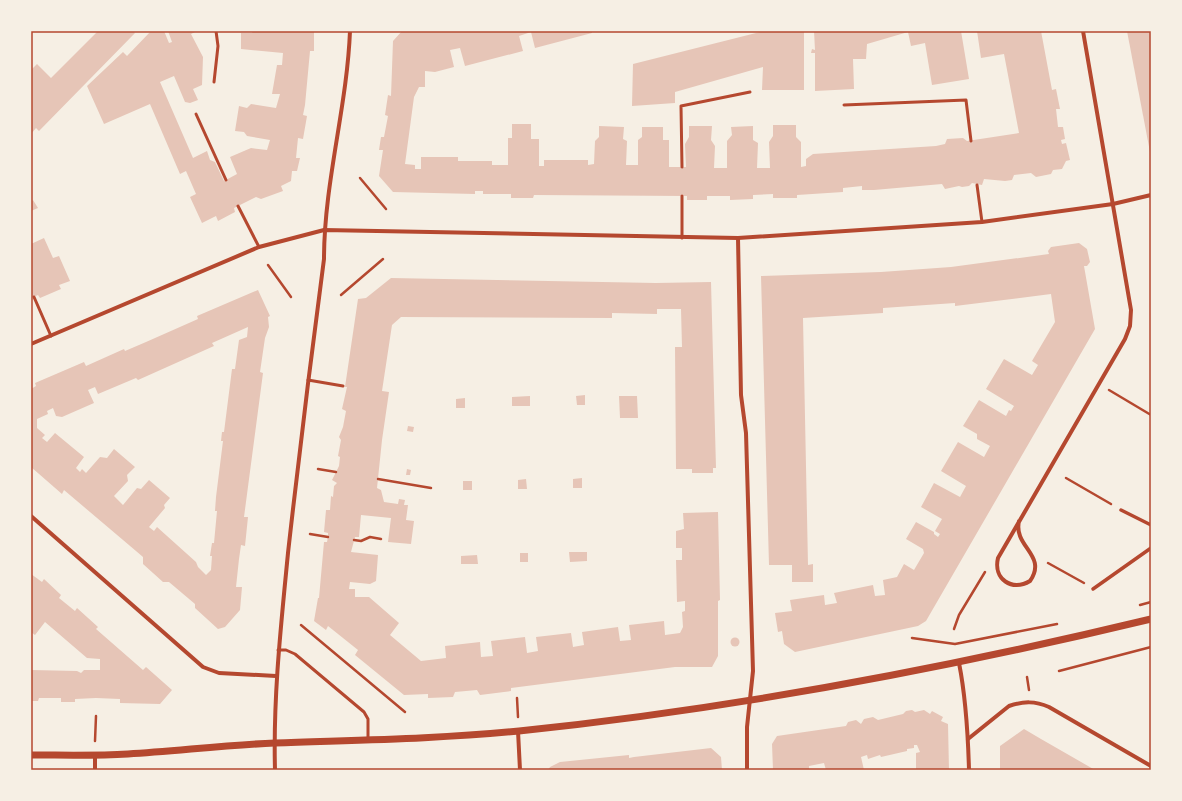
<svg xmlns="http://www.w3.org/2000/svg" width="1182" height="801" font-family="Spectral,serif">
	<rect width="100%" height="100%" fill="#f6efe4"/>
	<!-- building -->
	<g fill="#e6c5b7" fill-rule="evenodd">
		<path d="M98,31H133L135,33L39,131L36,128L31,134V70L37,64L51,78Z"/>
		<path d="M151,31H164L169,43L172,42L168,31H197L191,34L203,57L202,85L193,89L198,100L190,103L185,102L174,76L160,82L193,158L207,151L210,160L215,162L224,181L237,174L230,157L251,148L267,150L270,140L247,136L244,132L235,131L239,106L247,108L251,104L276,108L280,94H272L277,65H282L283,53L241,49V33H252L253,31H314V51H310L305,105L303,115L307,116L303,139L298,138L296,158H300L297,171H292L291,181L281,186L283,191L261,199L256,197L234,208L235,212L218,221L216,216L202,223L190,197L196,194L186,171L180,174L150,104L104,124L87,86L123,52L127,56Z"/>
		<path d="M402,31H592V33L535,48L531,32L519,36L523,51L465,66L460,48L450,50L454,67L435,72L425,71V87H419L414,97L405,164L415,165V169H421V157H458V161H492V165H508V138H512V124H531V139H539V166H544V160H588V165L594,164L595,141L599,137V126L624,127L623,139L627,141L626,165H638V140L642,137V127H663V140H669V167H686L685,144L689,137V126H712L711,140L715,146L714,168H727V141L732,135L731,127L753,126V140L758,143L757,168H770L769,142L773,136V125H796V137L801,142V167L806,166V159L813,154L936,146L945,144L947,139L963,138L967,141L1019,133L1004,54L981,58L977,31H1041L1052,90L1056,89L1060,109H1056L1058,127H1063L1065,139L1061,140L1062,144L1066,143L1070,160L1066,161L1062,169L1053,170L1051,174L1036,177L1031,173L1014,175L1012,180L1005,181L984,179L982,185L972,183L969,186L962,187L959,186L945,189L942,184L874,190H862V186L843,188V192L797,195V198H773V194L753,195V199L730,200V196H707V200H687V196L534,195L533,198H511V194H483V191H475V194L393,192L379,176L383,150H379L381,137H384L388,116L385,115L388,95L391,96L393,41Z"/>
		<path d="M764,31H804V90H762L763,67L675,92V103L632,106L633,64Z"/>
		<path d="M814,31H961L969,79L932,85L925,43L911,46L908,32L867,44L866,59H853L854,89L815,91V53H811L812,49L815,50Z"/>
		<path d="M1127,31H1151V152H1150Z"/>
		<path d="M33,200L38,208L31,211V202Z"/>
		<path d="M44,238L53,258L59,256L70,281L59,285L61,289L40,298L38,295L31,298V244Z"/>
		<path d="M1079,243L1087,249L1090,262L1087,266H1084L1095,329L926,621L918,626L795,652L784,644L782,631L778,632L775,613L792,611L790,600L824,595L825,605L837,603L834,593L873,585L875,596L885,595L883,580L897,577L904,564L914,570L924,553L923,549L906,539L916,522L934,532V534L938,537L940,534L935,531L942,519L921,507L934,483L960,497L966,486L941,471L958,442L984,457L990,446L977,439V434L963,426L979,400L1006,416L1009,410L1011,411L1014,406L986,389L1004,359L1032,375L1038,365L1032,361L1055,322L1051,294L955,306V303L883,308V313L803,318L808,565L813,564V582H792V565H769L761,276L881,272L951,267L1049,254L1048,251L1051,247Z"/>
		<path d="M391,278L656,283L711,282L716,468H713V473H692V469H676L675,347H682L681,309H657V314L612,313V318L401,317L392,325L382,391L389,392L382,440L377,488L381,490L384,502L398,504L399,499L405,500L404,505H408L406,520L414,521L411,544L388,542L391,518L361,515L359,537H355L351,552L378,555L376,581L370,584L350,582L349,589H355V597H369L399,623L390,635L421,661L446,658L445,646L480,642L481,657L493,656L491,641L525,637L527,653L538,651L536,637L571,633L573,647L584,645L582,632L618,627L620,641L631,640L629,625L664,621L665,635L680,633L683,627L682,612L685,611V601L677,602L676,560H682V548H676V531L684,529L683,513L718,512L720,600L718,601V656L712,667H675L511,688V691L480,695L477,690L455,692L453,697L428,698V694L404,695L355,655L358,650L328,626L326,630L314,621L318,598H319L324,542H327L328,537V533L324,532L326,510H330L331,496L333,497L334,486L337,483L332,480L339,466L340,457L338,456L341,440L339,437L343,427L346,411L342,409L347,387H345L358,299L366,298Z"/>
		<path d="M258,290L270,316L268,317L269,327L265,338L260,372L263,373L244,517H248L245,546L241,545L239,559L236,587H242L240,610L225,627L218,629L195,608V604L169,582H163L143,564V557L136,551L64,490L62,494L31,467V389L36,386L35,383L84,362L86,366L124,349L125,351L146,342L198,319L197,316ZM248,327L247,337L239,340L235,369H232L224,432H222L221,441H223L216,497L215,511H217L214,543H212L210,556H212L211,570L206,575L198,567L196,562L157,527L154,531L149,527L165,508L164,505L170,498L149,480L141,489L137,488L123,505L114,496L128,481L127,475L135,467L114,449L107,458L100,457L86,473L82,469L80,472L76,468L84,457L55,433L47,442L42,438L45,435L37,428V419L48,414L47,411L53,408L56,416L62,417L94,403L88,390L95,387L98,394L136,378L138,380L214,346L212,343Z"/>
		<path d="M585,395V405H577L576,396Z"/>
		<path d="M530,396V406H512V397Z"/>
		<path d="M619,396H637L638,418H620Z"/>
		<path d="M465,398V408H456V399Z"/>
		<path d="M408,426L414,427L413,432L407,431Z"/>
		<path d="M407,469L411,470L410,475H406Z"/>
		<path d="M582,478V488H573V479Z"/>
		<path d="M526,479L527,489H518V480Z"/>
		<rect x="463" y="481" width="9" height="9"/>
		<path d="M569,552H587V561L570,562Z"/>
		<rect x="520" y="553" width="8" height="9"/>
		<path d="M477,555L478,564H461V556Z"/>
		<path d="M31,574L42,582L44,579L61,595L59,598L75,611L77,608L98,627L96,629L143,670L146,667L172,690L160,704L120,703V699L96,698L75,699V702H61V698H39L38,701H31V670L77,671L81,673L84,670H100V659L87,658L45,622L35,635L31,632Z"/>
		<circle cx="735" cy="642" r="4.5"/>
		<path d="M912,710L915,712L924,710L930,714L932,711L943,717L941,721L948,724L949,770H916V753L920,752L917,745H914V748L907,749V751L881,757L880,755L868,759L867,755L861,757L864,770H826L824,763L809,766V770H773L772,744L777,736L846,726L848,722L856,720L861,724L864,719L873,717L878,720L903,714L906,711Z"/>
		<path d="M1024,729L1041,739L1095,770H1000V746Z"/>
		<path d="M711,748L721,757L722,770H548L550,767L560,762L629,755V758L634,757Z"/>
	</g>
	<g fill="none" stroke-linecap="round" stroke-linejoin="round">
		<!-- path -->
		<g stroke="#b5482f" stroke-width="2.5">
			<path d="M360,178L386,209"/>
			<path d="M268,265L291,297"/>
			<path d="M341,295L383,259"/>
			<path d="M1109,390L1151,415"/>
			<path d="M318,469L336,472"/>
			<path d="M1066,478L1111,504"/>
			<path d="M378,479L431,488"/>
			<path d="M310,534L328,537"/>
			<path d="M354,540L361,541L370,537L381,539"/>
			<path d="M1048,563L1084,583"/>
			<path d="M1140,605L1151,602"/>
			<path d="M301,625L405,712"/>
			<path d="M954,629L959,615L985,572"/>
			<path d="M912,638L955,644L1057,624"/>
			<path d="M1059,671L1151,647"/>
			<path d="M1027,677L1029,690"/>
			<path d="M517,698L518,717"/>
			<path d="M95,741L96,716"/>
		</g>
		<!-- service -->
		<g stroke="#b5482f" stroke-width="3">
			<path d="M214,82L218,46L216,31"/>
			<path d="M844,105L966,100L971,141"/>
			<path d="M196,114L226,180"/>
			<path d="M682,167L681,106L750,92"/>
			<path d="M977,185L982,222"/>
			<path d="M682,196V238"/>
			<path d="M238,206L259,247"/>
			<path d="M34,297L51,336"/>
			<path d="M308,380L343,386"/>
			<path d="M278,650H286L295,654L364,712L368,719V740"/>
		</g>
		<!-- pedestrian -->
		<g stroke="#b5482f" stroke-width="3.5">
			<path d="M1121,510L1151,525"/>
			<path d="M1093,589L1151,548"/>
		</g>
		<!-- minor -->
		<g stroke="#b5482f" stroke-width="4">
			<path d="M738,238L741,395L746,433L753,671L747,727V770"/>
			<path d="M31,344L259,247L324,230L738,238L982,222L1113,204L1151,195"/>
			<path d="M31,516L203,667L219,673L276,676"/>
			<path d="M1019,521C1013,547 1048,555 1030,581C1012,592 993,579 998,558L1125,339L1130,326L1131,310L1083,31"/>
			<path d="M959,663C966,698 968,734 969,770"/>
			<path d="M518,731L520,770"/>
			<path d="M968,739L1009,706C1024,701 1035,701 1049,707L1151,766"/>
			<path d="M95,770V755"/>
			<path d="M275,770C273,697 281,625 288,553C299,455 311,357 324,259C324,183 347,107 350,31"/>
		</g>
		<!-- tertiary -->
		<path stroke="#b5482f" stroke-width="7" d="M31,755C63,755 95,756 128,754C177,751 226,745 275,743C357,740 438,739 519,731C732,709 943,669 1151,619"/>
	</g>
	<!-- border -->
	<rect width="1182" height="801" fill="none" stroke="#f6efe4" stroke-width="64"/>
	<rect x="32" y="32" width="1118" height="737" fill="none" stroke="#b5482f" stroke-width="1.5"/>
</svg>
